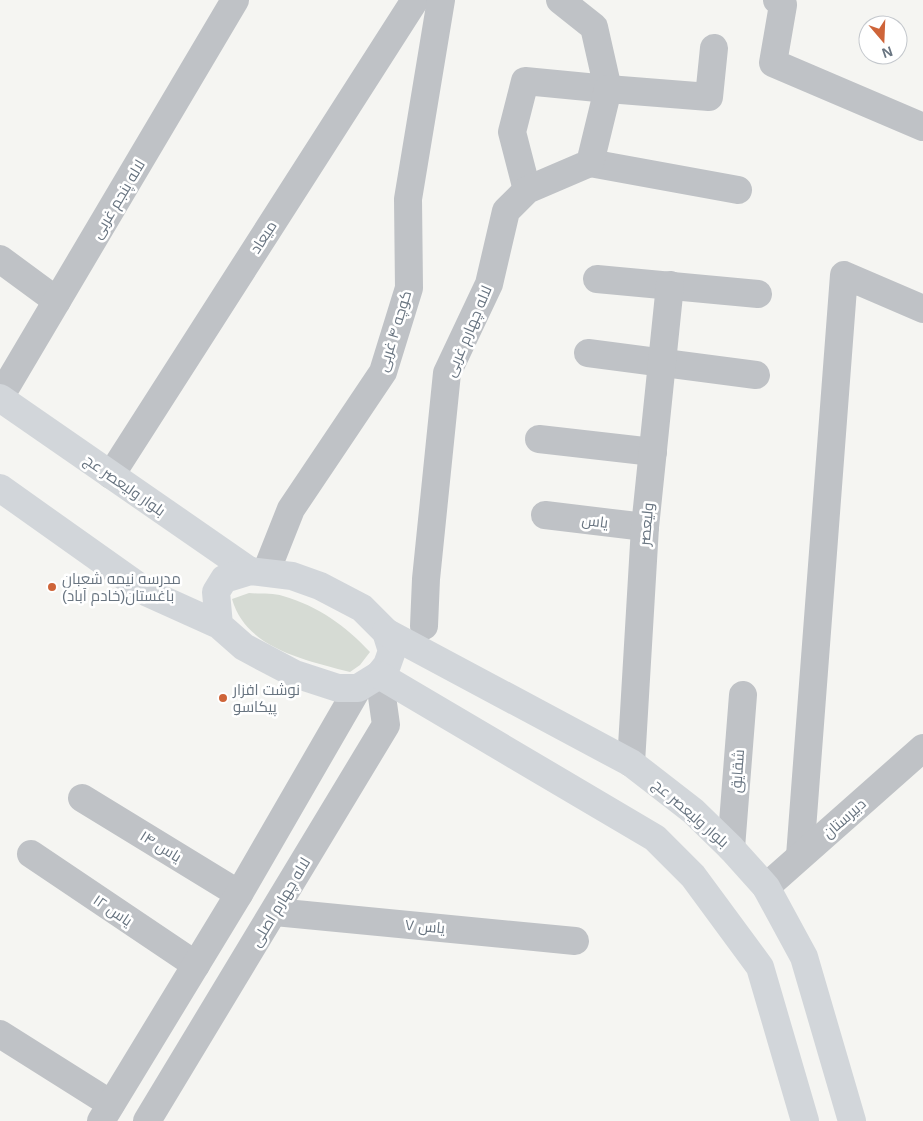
<svg xmlns="http://www.w3.org/2000/svg" width="923" height="1121" font-family="Helvetica,Cairo,sans-serif">
	<rect width="100%" height="100%" fill="#f5f5f2"/>
	<!-- green -->
	<path fill="#d6dbd4" d="M249,593C260,594 273,593 283,596C318,606 346,626 370,652L360,665L350,672C306,660 246,649 232,599Z"/>
	<g fill="none" stroke-linecap="round" stroke-linejoin="round">
		<!-- minor -->
		<g stroke="#bfc2c6" stroke-width="28">
			<path d="M777,0L783,5L773,63L923,127"/>
			<path d="M590,163L738,190"/>
			<path d="M527,190L512,132L525,81L608,89L594,27L560,0"/>
			<path d="M0,259L57,301"/>
			<path d="M597,279L758,294"/>
			<path d="M588,353L756,375"/>
			<path d="M0,397L235,0"/>
			<path d="M539,439L653,452"/>
			<path d="M111,475L415,0"/>
			<path d="M545,515L645,527"/>
			<path d="M266,572L291,509L383,372L409,288L408,199L441,0"/>
			<path d="M424,626L426,579L447,373L489,284L506,211L527,190L590,163L608,89L709,97L714,48"/>
			<path d="M631,763L645,527L670,285"/>
			<path d="M82,798L239,894"/>
			<path d="M731,848L743,695"/>
			<path d="M31,854L196,965"/>
			<path d="M800,856L844,275L923,309"/>
			<path d="M766,887L923,748"/>
			<path d="M275,912L575,941"/>
			<path d="M0,1034L111,1104"/>
			<path d="M101,1121L239,894L358,688"/>
			<path d="M147,1121L386,725L379,675"/>
		</g>
		<!-- major -->
		<g stroke="#d2d6da" stroke-width="28">
			<path d="M0,398L250,571"/>
			<path d="M0,488L148,593L219,625L244,647L295,674L338,688H358L379,675L387,665L392,651L386,632L362,608L320,586L292,576L250,571L224,579L216,592L219,625"/>
			<path d="M386,632L631,763L693,811L731,848L766,887L804,957L852,1121"/>
			<path d="M379,675L655,838L693,876L760,967L805,1121"/>
		</g>
	</g>
	<!-- markers -->
	<g fill="#ce6439" stroke="#fff" stroke-width="2">
		<circle cx="52" cy="587" r="5"/>
		<circle cx="223" cy="698" r="5"/>
	</g>
	<g text-anchor="middle" dominant-baseline="central" stroke-width="5" stroke-linejoin="round" paint-order="stroke">
		<!-- street labels -->
		<g font-size="15" fill="#687480" stroke="#fff">
			<text transform="translate(118 199) rotate(-59)">لاله پنجم غربی</text>
			<text transform="translate(263 237) rotate(-57)">میعاد</text>
			<text transform="translate(394 331) rotate(-73)">کوچه ۴ غربی</text>
			<text transform="translate(468 331) rotate(-67)">لاله چهارم غربی</text>
			<text transform="translate(125 485) rotate(35)">بلوار ولیعصر عج</text>
			<text transform="translate(595 521) rotate(7)">یاس</text>
			<text transform="translate(646 524) rotate(-85)">ولیعصر</text>
			<text transform="translate(737 771) rotate(-86)">شقایق</text>
			<text transform="translate(691 813) rotate(41)">بلوار ولیعصر عج</text>
			<text transform="translate(844 818) rotate(-41)">دبیرستان</text>
			<text transform="translate(161 846) rotate(32)">یاس ۱۴</text>
			<text transform="translate(280 902) rotate(-59)">لاله چهارم اصلی</text>
			<text transform="translate(113 910) rotate(34)">یاس ۱۲</text>
			<text transform="translate(425 926) rotate(5)">یاس ۷</text>
		</g>
		<!-- poi labels -->
		<g font-size="15" fill="#687480" stroke="#fff" text-anchor="start">
			<text x="62" y="578">مدرسه نیمه شعبان<tspan x="62" dy="17">باغستان(خادم آباد)</tspan></text>
			<text x="233" y="689">نوشت افزار<tspan x="233" dy="17">پیکاسو</tspan></text>
		</g>
	</g>
	<!-- north arrow -->
	<g transform="translate(883 40) rotate(161)"><circle r="24" fill="#ffffff" stroke="#c3c7cc"/>
	<path d="M0-4L9 19L0 12L-9 19Z" fill="#ce6439"/>
	<text y="-8" font-size="14" font-weight="bold" text-anchor="middle" fill="#687480">N</text>
	</g>
</svg>
